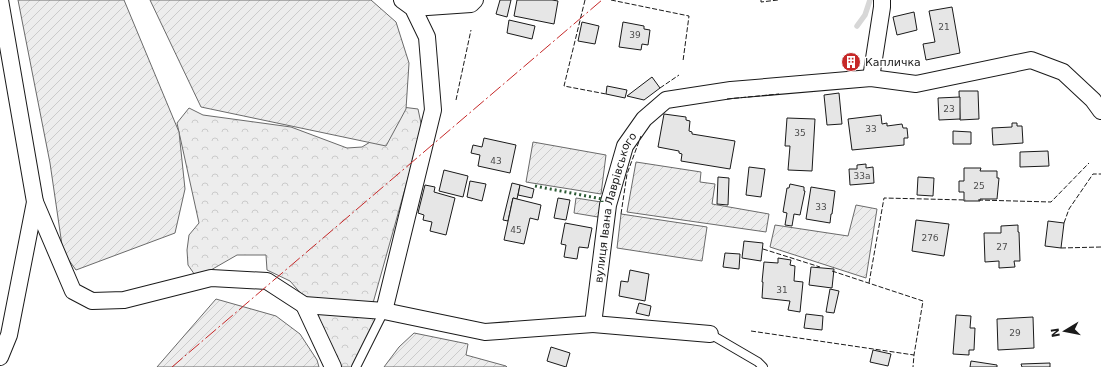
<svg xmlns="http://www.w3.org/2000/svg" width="1101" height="367" font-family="'DejaVu Sans',sans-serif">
	<defs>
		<pattern id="forest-crowns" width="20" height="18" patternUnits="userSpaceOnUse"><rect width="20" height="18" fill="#ededed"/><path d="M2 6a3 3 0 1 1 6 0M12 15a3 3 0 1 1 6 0" fill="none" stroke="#cbcbcb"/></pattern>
		<pattern id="garden-furrows" width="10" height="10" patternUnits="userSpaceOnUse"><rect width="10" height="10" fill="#ededed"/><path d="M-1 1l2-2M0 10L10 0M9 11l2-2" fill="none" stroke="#cbcbcb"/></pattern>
	</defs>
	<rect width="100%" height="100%" fill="#fff"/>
	<!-- forest -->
	<path fill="url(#forest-crowns)" stroke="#6a6a6a" d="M402,107L418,109L422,128L373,303L368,312L379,320L358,361L351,367H340L337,356L323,333L320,323L318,313L290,281L267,270L266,255H237L197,278L188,265L187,250L189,235L199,223L177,123L189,108L203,115L291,127L347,148L362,147L375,139Z"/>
	<!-- garden -->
	<g fill="url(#garden-furrows)" stroke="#6a6a6a">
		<path d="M18,0H124L179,132L185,189L175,233L76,270L63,252L50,163Z"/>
		<path d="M150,0H371L396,22L409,63L406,109L386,146L201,107Z"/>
		<path d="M533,142L606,155L601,194L526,182Z"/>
		<path d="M636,162L701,172L700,182L715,184L712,204L769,214L766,232L627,212Z"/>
		<path d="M576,198L601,202L598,217L574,213Z"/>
		<path d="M856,205L877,209L866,278L770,247L775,225L848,236Z"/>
		<path d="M621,214L707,227L702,261L617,248Z"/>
		<path d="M216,299L276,316L300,334L317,360L319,367H157Z"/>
		<path d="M414,333L468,344L466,355L506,366L507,367H384L399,347Z"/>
	</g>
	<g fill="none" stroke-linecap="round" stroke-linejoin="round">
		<!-- stream -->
		<path stroke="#d7d7d7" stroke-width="5.5" d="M857,26L865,15L870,0"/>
	</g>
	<!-- building -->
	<g fill="#e6e6e6" stroke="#1a1a1a">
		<path d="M500,0H511L507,17L496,14Z"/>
		<path d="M517,0H552L558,1L554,24L514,16Z"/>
		<path d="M952,7L960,53L926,60L923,44L935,42L929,11Z"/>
		<path d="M914,12L917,30L897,35L893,17Z"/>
		<path d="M509,20L535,26L532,39L507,33Z"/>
		<path d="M582,22L599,26L595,44L578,41Z"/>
		<path d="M623,22L644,26V29L650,30L648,45L642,44L641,50L619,47Z"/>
		<circle cx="851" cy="62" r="9"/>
		<path d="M652,77L660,88L644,100L627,96Z"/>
		<path d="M607,86L627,90L625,98L606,94Z"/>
		<path d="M959,91H978L979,119L960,120Z"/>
		<path d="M839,93L842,124L827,125L824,95Z"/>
		<path d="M960,97V119L939,120L938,98Z"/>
		<path d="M664,114L686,117V120L690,121L689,131L692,132V134L735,141L730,169L681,161L682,154L679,153V151L658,147Z"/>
		<path d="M881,115L882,124L887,123V126L902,124L903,128H907L908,138H904V145L852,150L848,119Z"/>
		<path d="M787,118L815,119L812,171L788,170L790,146H785Z"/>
		<path d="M1012,123H1017V126H1022L1023,143L993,145L992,128L1012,127Z"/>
		<path d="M953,131L971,132V144H953Z"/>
		<path d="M484,138L516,145L510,173L478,166L480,155L471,153L473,145L482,147Z"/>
		<path d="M1048,151L1049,166L1020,167V152Z"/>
		<path d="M866,164V168L873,167L874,183L850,185L849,169H857V165Z"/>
		<path d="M749,167L765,169L761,197L746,195Z"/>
		<path d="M964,168H981L980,171H997V178H999L997,199H980V201H964V192H959V181H964Z"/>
		<path d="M444,170L468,176L463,197L439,191Z"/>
		<path d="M718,177L729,178L728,205L717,204Z"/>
		<path d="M918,177L934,178L933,196L917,195Z"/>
		<path d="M470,181L486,184L482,201L467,197Z"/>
		<path d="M512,183L520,185L517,199L513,198L508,221L503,220Z"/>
		<path d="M790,184L804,187V191H805L800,215L794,214L792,226L785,225L787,213L783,212L787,188H789Z"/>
		<path d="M425,185L435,187L434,192L455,198L446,235L430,231L432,222L423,220L424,215L418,213Z"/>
		<path d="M520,185L534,189L532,198L518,195Z"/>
		<path d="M811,187L835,191L832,214H831L830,223L806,219Z"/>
		<path d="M513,198L541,205L538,220L530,218L524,244L504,240Z"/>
		<path d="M558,198L570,200L566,220L554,218Z"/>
		<path d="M916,220L949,224L944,256L912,251Z"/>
		<path d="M1048,221L1064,223L1061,248L1045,246Z"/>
		<path d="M565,223L592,228L588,248L579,247L577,259L564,257L566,245L561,244Z"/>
		<path d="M1018,225V232H1019L1020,261H1014L1015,267L999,268V261L985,262L984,233H1001V226Z"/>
		<path d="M744,241L763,243L761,261L742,258Z"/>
		<path d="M725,253L740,254L739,269L723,267Z"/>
		<path d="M778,258L791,260L790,265L795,266L794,281L803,282L800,312L788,310L790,301L762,298L763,282H762L764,262L778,263Z"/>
		<path d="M811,267L834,269L832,288L809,285Z"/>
		<path d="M630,270L649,274L645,301L619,296L621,281L628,282Z"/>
		<path d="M830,289L839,291L834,313L826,312Z"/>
		<path d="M639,303L651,306L649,316L636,313Z"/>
		<path d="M806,314L823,316L822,330L804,328Z"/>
		<path d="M956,315L971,316L970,328H975L974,350H969V355L953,354Z"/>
		<path d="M1033,317L1034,348L998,350L997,319Z"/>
		<path d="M551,347L570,353L566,367L547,361Z"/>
		<path d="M873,350L891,354L888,366L870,362Z"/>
		<path d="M971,361L997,365V367H970Z"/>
		<path d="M1050,363V367H1022L1021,364Z"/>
	</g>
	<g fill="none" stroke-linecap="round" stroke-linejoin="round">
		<defs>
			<g id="service">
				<path d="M710,334L758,362L763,367"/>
				<path d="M356,367L384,311"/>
			</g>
			<g id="minor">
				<path d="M413,8L471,4L475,0"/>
				<path d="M871,78L882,7V0"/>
				<path id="s1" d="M35,202L73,291L92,301L124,300L211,278L267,281L304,305L384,311L485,332L593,324L608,205L625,146L644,119L666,100L731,90L871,78L916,84L1031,60L1063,72L1093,100L1101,111"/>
				<path d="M304,305L333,367"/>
				<path d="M384,311L433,110L427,37L413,8L402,0"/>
				<path d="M593,324L710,334"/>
				<path d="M0,357L9,335L35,202L0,0"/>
			</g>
		</defs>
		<!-- service casing -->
		<use href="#service" stroke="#1a1a1a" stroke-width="10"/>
		<!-- minor casing -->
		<use href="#minor" stroke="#1a1a1a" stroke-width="18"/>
		<!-- service -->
		<use href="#service" stroke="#fff" stroke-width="8"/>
		<!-- minor -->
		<use href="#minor" stroke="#fff" stroke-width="16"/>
		<!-- hedge -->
		<path stroke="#2b5a34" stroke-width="3" stroke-dasharray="2 3" stroke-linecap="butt" d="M535,186L602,199V202"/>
		<!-- fence -->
		<g stroke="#1a1a1a" stroke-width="1" stroke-dasharray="5 2" stroke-linecap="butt">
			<path d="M585,0L564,86L606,94"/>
			<path d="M611,0L689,16L683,61"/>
			<path d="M761,0V2L778,0"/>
			<path d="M660,88L679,75"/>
			<path d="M727,99L779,94"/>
			<path d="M456,100L471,30"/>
			<path d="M978,200L1051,202L1089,163"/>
			<path d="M621,214L627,174L641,136"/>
			<path d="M1064,223L1069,209L1093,174H1101"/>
			<path d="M1061,248L1101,247"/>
			<path d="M763,249L820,267"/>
			<path d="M832,271L923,301L914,355"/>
			<path d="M869,283L884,198L966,200"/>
			<path d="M751,331L914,355L913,367"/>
		</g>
		<!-- power -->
		<path stroke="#c62828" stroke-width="1" stroke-dasharray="14 3 2 3" stroke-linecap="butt" d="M172,367L602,0"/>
	</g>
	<!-- icons -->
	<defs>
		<symbol id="building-disc" viewBox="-11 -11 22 22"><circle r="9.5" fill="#c62828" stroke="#fff"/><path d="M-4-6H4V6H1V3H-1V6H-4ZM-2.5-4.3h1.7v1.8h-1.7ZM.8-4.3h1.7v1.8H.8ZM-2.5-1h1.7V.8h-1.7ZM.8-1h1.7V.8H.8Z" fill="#fff"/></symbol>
	</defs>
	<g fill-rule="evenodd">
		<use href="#building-disc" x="840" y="51" width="22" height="22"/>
	</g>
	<g text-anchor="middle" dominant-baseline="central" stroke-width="3" stroke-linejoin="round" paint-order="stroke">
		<!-- number labels -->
		<g font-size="9" fill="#4d4d4d">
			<text x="944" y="27">21</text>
			<text x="635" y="35">39</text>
			<text x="949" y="109">23</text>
			<text x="871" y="129">33</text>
			<text x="800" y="133">35</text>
			<text x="496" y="161">43</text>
			<text x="862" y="176">33а</text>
			<text x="979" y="186">25</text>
			<text x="821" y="207">33</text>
			<text x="516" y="230">45</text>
			<text x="930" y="238">27б</text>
			<text x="1002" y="247">27</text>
			<text x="782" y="290">31</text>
			<text x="1015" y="333">29</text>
		</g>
		<!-- poi labels -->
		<g font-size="11" fill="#1a1a1a" stroke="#fff" text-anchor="start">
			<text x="865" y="62">Капличка</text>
		</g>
		<!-- street labels -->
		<g font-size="11" fill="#1a1a1a" stroke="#fff">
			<text stroke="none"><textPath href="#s1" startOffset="751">вулиця Івана Лаврівського</textPath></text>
		</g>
	</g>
	<!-- north arrow -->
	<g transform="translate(1065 331) rotate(260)" stroke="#ffffff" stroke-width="3" paint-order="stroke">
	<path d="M0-3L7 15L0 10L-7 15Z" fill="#1a1a1a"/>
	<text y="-6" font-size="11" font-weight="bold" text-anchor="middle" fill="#1a1a1a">N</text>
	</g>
</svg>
